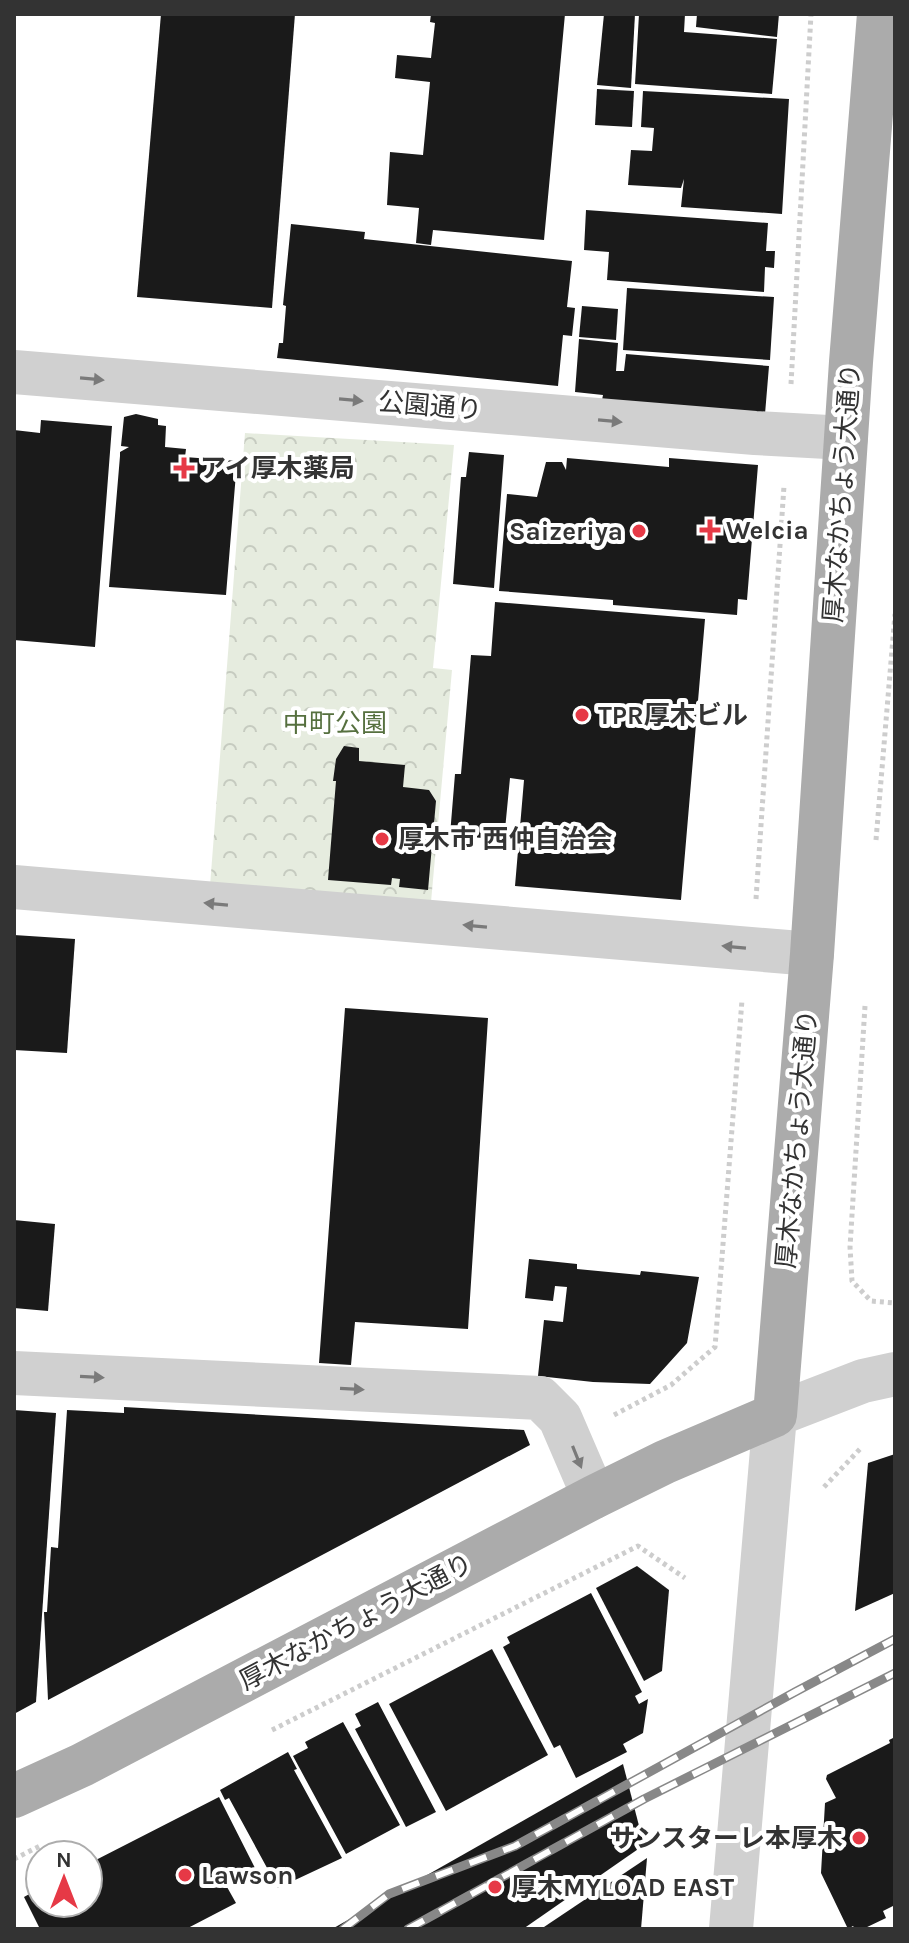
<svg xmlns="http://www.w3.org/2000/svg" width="909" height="1943" font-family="Karla,'Noto Sans JP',sans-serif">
	<defs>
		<pattern id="park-crowns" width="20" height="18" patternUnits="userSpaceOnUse" patternTransform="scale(2)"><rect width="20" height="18" fill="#e6ecdf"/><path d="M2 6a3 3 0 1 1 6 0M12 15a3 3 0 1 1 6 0" fill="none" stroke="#c6cbc0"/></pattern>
	</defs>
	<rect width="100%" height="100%" fill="#fff"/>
	<!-- park -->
	<path fill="url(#park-crowns)" d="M245,433L454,445L433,668L452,670L431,902L210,886Z"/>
	<!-- building -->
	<g fill="#1a1a1a">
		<path d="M161,14H295L272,308L137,297Z"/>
		<path d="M431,14H565L544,240L433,230L431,245L416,243L419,208L387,205L390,152L423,155L430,82L395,78L397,55L431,58L435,23L430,22Z"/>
		<path d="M604,14H635L631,88L597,85Z"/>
		<path d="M639,14H685L684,32L777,39L772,94L635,84Z"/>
		<path d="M697,14H779L777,37L696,27Z"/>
		<path d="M597,89L634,91L632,127L595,125Z"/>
		<path d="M643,91L789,99L782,214L681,207L684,179L681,188L628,185L631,150L652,151L654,128L641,127Z"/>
		<path d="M586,210L768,223L766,251H775L774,268L765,267L764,292L607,280L609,252L584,250Z"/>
		<path d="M291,224L365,232L364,239L572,261L567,307L575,308L572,336L563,335L558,386L277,358L279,343H283L286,306L283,305Z"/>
		<path d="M627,288L774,297L770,360L623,350Z"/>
		<path d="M582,306L618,309L616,340L579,337Z"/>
		<path d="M579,339L618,343L616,371H624L626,354L769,366L765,414L602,400L603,395L575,392Z"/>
		<path d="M136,414L158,419V425L166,426L165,447L186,449L185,457L237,461L226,595L109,587L120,456V452L129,447L121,446L124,417Z"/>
		<path d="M41,420L112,426L95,647L14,640V430L40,433Z"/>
		<path d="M469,452L504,455L494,588L453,584L461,477H466Z"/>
		<path d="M567,458L669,467V458L758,465L747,600L738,599L737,615L613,605V600L499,591L507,494L537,497L546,462H562L566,470Z"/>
		<path d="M495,602L705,619L681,900L515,886L524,780L510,778L504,840L450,835L455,774H461L471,655L491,656Z"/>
		<path d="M344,746L359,748V761L405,765L403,787L429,790L436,801L428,890L399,887L400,879L392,878L391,885L328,880L336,781H333L336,759Z"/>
		<path d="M14,935L75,939L67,1053L14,1050Z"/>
		<path d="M345,1008L488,1018L468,1329L355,1322L351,1365L319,1363Z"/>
		<path d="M14,1220L55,1224L48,1311L14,1308Z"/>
		<path d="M529,1259L577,1264V1269L640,1275L641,1271L699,1277L687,1343L650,1384L593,1382L538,1376L544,1320L563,1322L567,1287L555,1286L553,1301L525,1298Z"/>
		<path d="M124,1407L524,1430L530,1445L48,1700L44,1612H47L51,1547L58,1548L67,1410L124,1413Z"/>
		<path d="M14,1410L56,1413L36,1702L14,1714Z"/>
		<path d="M895,1454V1593L855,1611L868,1463Z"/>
		<path d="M637,1566L669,1590L662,1671L644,1681L596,1588Z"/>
		<path d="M591,1593L642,1692L635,1696L639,1704L648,1699L643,1733L623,1744L627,1752L576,1778L560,1745L554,1748L503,1647L510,1643L507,1637Z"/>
		<path d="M492,1649L548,1755L446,1811L389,1704Z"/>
		<path d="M378,1702L436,1812L406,1827L355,1729L361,1726L355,1714Z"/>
		<path d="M343,1722L400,1825L346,1854L293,1756L308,1748L305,1742Z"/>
		<path d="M895,1737V1905L883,1911L886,1918L863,1929H855L853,1926L848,1929L821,1873L825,1803L836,1798L826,1779L827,1775L890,1743L889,1740Z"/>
		<path d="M288,1752L297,1769L294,1770L342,1858L278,1888L229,1798L225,1800L220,1790Z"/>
		<path d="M623,1764L644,1845L523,1929H332Z"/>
		<path d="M219,1797L257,1872L227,1887L236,1903L186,1929H40L24,1897L40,1888V1903H88V1864Z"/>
		<path d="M647,1858L641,1929H541Z"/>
	</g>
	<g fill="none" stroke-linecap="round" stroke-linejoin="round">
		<!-- path -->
		<g stroke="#cdcdcd" stroke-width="5" stroke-dasharray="4 4" stroke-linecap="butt">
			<path d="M791,384L811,14"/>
			<path d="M876,840L895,614"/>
			<path d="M756,899L784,486"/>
			<path d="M865,1006L850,1247L852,1281L871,1301L895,1303"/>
			<path d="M614,1415L671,1385L715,1347L742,1000"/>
			<path d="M824,1487L860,1449"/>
			<path d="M272,1730L638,1546L685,1578"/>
			<path d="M14,1859L42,1845"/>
		</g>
		<!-- minor -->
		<g stroke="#d0d0d0" stroke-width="44">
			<path d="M14,372L755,433L846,438"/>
			<path d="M14,887L812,954"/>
			<path d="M14,1373L540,1398L560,1418L594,1497"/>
			<path d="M731,1929L775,1415L863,1381L895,1374"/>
		</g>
		<!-- major -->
		<path stroke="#ababab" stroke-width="44" d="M14,1796L82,1765L594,1497L665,1462L775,1415L812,954L851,362L879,14"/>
		<defs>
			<g id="rail">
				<path d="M343,1929L389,1894L515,1846L795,1692L895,1639"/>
				<path d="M408,1929L644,1799L895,1673"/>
			</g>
		</defs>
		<!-- rail casing -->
		<use href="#rail" stroke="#888" stroke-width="9"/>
		<!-- rail -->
		<use href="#rail" stroke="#fff" stroke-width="6" stroke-dasharray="18" stroke-linecap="butt"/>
	</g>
	<!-- one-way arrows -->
	<defs><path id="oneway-solid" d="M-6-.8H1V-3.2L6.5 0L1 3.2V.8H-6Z" transform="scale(2)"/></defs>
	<g fill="#7a7a7a">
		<use href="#oneway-solid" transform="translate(92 379) rotate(5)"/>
		<use href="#oneway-solid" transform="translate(351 400) rotate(5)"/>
		<use href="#oneway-solid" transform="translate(610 421) rotate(5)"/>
		<use href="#oneway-solid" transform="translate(216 904) rotate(-175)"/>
		<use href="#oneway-solid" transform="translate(475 926) rotate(-175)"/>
		<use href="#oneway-solid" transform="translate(734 947) rotate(-175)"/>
		<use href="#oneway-solid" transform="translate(92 1377) rotate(3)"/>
		<use href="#oneway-solid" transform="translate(352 1389) rotate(3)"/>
		<use href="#oneway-solid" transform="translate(577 1457) rotate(68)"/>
	</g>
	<!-- markers -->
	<g fill="#e63946" stroke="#fff" stroke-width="3">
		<path d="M180 456h8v8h8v8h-8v8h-8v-8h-8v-8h8z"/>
		<path d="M706 518h8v8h8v8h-8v8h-8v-8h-8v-8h8z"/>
		<circle cx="639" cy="531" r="8"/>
		<circle cx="582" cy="715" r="8"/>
		<circle cx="382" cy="839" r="8"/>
		<circle cx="859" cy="1838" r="8"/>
		<circle cx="185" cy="1875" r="8"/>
		<circle cx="495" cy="1887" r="8"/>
	</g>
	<g text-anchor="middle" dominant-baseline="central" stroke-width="8" stroke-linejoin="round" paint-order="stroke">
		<!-- street labels -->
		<g font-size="26" fill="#333" stroke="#fff">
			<text transform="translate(430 406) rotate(5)">公園通り</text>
			<text transform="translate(842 493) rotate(-86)">厚木なかちょう大通り</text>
			<text transform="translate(797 1139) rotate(-85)">厚木なかちょう大通り</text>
			<text transform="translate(356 1622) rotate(-28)">厚木なかちょう大通り</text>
		</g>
		<!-- poi labels -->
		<g font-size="26" font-weight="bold" fill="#333" stroke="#fff" text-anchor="start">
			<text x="200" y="468">アイ厚木薬局</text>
			<text x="726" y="530">Welcia</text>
			<text x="623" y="531" text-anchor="end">Saizeriya</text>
			<text x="598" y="715">TPR厚木ビル</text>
			<text x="398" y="839">厚木市 西仲自治会</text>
			<text x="843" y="1838" text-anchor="end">サンスターレ本厚木</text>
			<text x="201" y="1875">Lawson</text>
			<text x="511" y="1887">厚木MYLOAD EAST</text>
		</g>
		<!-- park labels -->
		<g font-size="26" fill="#56703f" stroke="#fff">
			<text x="335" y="723">中町公園</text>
		</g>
	</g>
	<!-- border -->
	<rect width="909" height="1943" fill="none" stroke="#333333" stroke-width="32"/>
	<!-- north arrow -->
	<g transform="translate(64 1879)"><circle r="38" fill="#ffffff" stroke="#adadad" stroke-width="2"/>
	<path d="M0-6L14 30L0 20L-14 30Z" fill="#e63946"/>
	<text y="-12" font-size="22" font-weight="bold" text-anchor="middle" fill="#333333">N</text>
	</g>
</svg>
